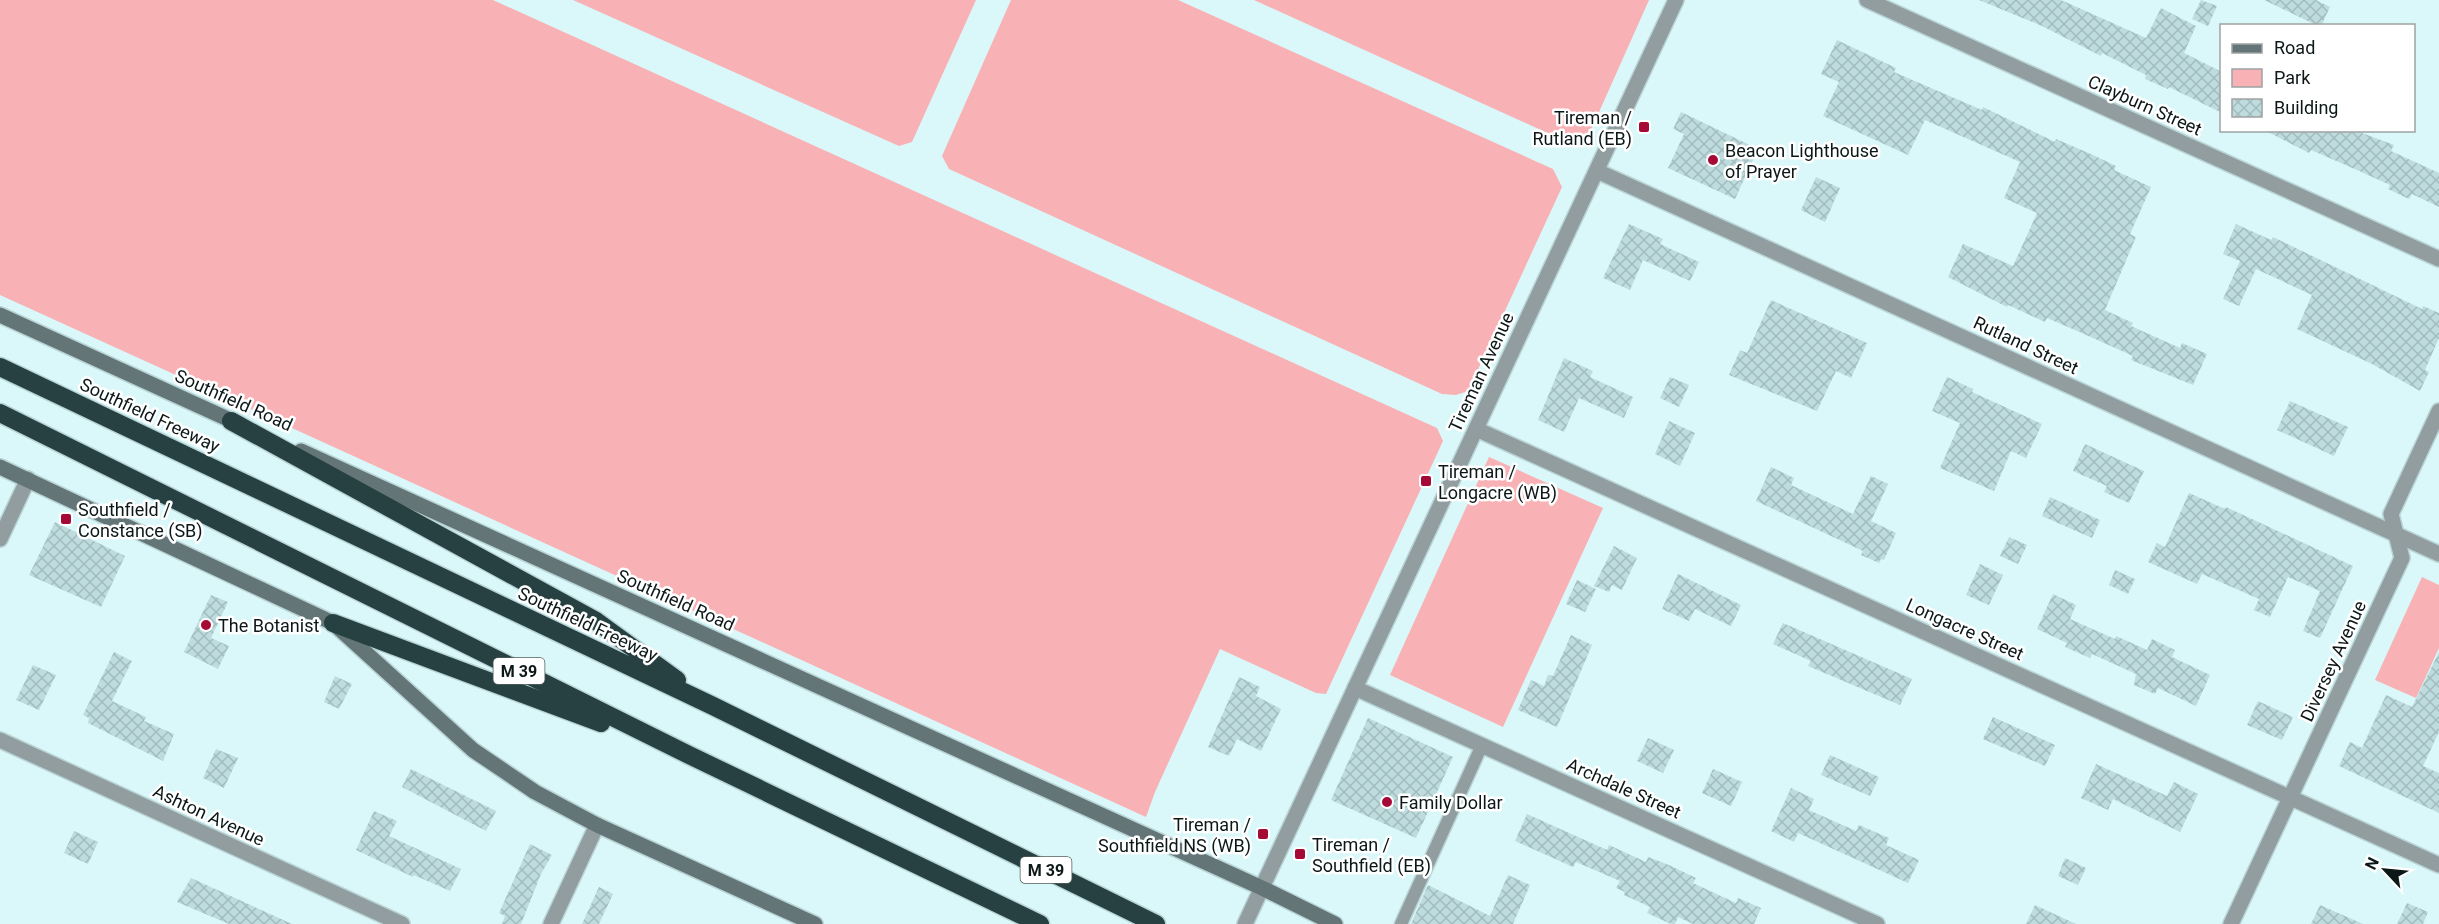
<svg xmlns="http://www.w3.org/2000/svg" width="2439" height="924" font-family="Roboto,sans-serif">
	<defs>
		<pattern id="building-cross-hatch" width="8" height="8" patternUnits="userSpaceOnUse" patternTransform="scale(1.5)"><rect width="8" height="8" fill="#bedcde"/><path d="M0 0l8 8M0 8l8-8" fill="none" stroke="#a2bcbe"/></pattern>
	</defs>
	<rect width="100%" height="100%" fill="#daf8fa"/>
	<!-- green -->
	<g fill="#f8b1b5">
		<path d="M0,0H493L1437,428L1443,441L1326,694L1316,693L1220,649L1155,792L1146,817L0,295Z"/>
		<path d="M573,0H976L912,142L899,146Z"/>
		<path d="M1011,0H1178L1553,169L1562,187L1468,391L1456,395L1442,394L949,169L942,156Z"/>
		<path d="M1254,0H1649L1587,139L1574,145Z"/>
		<path d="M1489,457L1603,508L1503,727L1390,675Z"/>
		<path d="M2422,577L2439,585V648L2416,698L2375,680Z"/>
	</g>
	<!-- building -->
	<g fill="url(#building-cross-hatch)">
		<path d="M1979,0H2061L2146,38L2161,8L2196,26L2184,53L2222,72V113L2169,87L2168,89L2145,79L2146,75L2102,53L2101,56L2042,26Z"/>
		<path d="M2201,0L2217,6L2208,26L2192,19Z"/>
		<path d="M2264,0H2316L2330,7L2321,26H2318Z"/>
		<path d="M1837,40L1896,68L1894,72L1982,110L1983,107L2055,142L2056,139L2093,155L2116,166L2114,170L2151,187L2130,234L2136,237L2105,310L2133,323L2131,326L2180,348L2182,343L2207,354L2193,385L2131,360L2133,356L2084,334L2047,318L2045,322L2008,305L2007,307L1948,277L1963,244L2013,266L2037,213L2004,198L2020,162L1925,120L1908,155L1823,116L1839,82L1821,74Z"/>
		<path d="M1681,112L1758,149L1735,199L1668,168L1684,134L1673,129Z"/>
		<path d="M2264,130H2354L2394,145L2391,151L2439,173V207L2412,194L2409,199L2388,189L2390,185L2357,170L2311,150L2309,153Z"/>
		<path d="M1816,177L1840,188L1825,222L1801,210Z"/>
		<path d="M1629,224L1663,239L1660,244L1699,262L1690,281L1643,260L1630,290L1603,278Z"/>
		<path d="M2236,224L2271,240L2273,237L2422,309L2423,306L2439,313V338L2425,370L2429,372L2420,391L2372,364L2297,329L2312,295L2256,269L2239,306L2223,299L2240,261L2223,254Z"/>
		<path d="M1771,300L1867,343L1851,378L1836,371L1817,411L1729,375L1740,350L1747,353Z"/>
		<path d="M1564,358L1593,371L1590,377L1633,397L1624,418L1579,398L1564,432L1538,420Z"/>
		<path d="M1670,377L1689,385L1679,407L1660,398Z"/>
		<path d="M1947,377L1973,389L1972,392L2042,424L2026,458L2011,451L1994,491L1940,468L1960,423L1932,411Z"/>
		<path d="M2290,401L2348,427L2334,456L2277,430Z"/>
		<path d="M1669,421L1695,433L1680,466L1655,454Z"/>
		<path d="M2085,444L2144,471L2129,503L2104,492L2107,486L2073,471Z"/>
		<path d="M1771,467L1794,478L1791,485L1853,514L1871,476L1888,484L1871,521L1896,533L1884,560L1881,559L1879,563L1861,555L1863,551L1756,501Z"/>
		<path d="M2189,493L2225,509L2226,507L2353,566L2320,638L2303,631L2320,591L2288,577L2270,617L2254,610L2259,599L2202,574L2197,584L2148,562L2157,543L2165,547Z"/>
		<path d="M2050,497L2100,520L2092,538L2042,516Z"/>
		<path d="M55,522L125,556L101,607L29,575Z"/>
		<path d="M2009,537L2027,545L2018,564L2000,556Z"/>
		<path d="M1614,546L1637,558L1622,590L1612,585L1609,592L1594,586Z"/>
		<path d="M1980,564L2003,575L1989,605L1966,595Z"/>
		<path d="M2115,570L2135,579L2128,594L2109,585Z"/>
		<path d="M1678,574L1741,605L1731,626L1695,609L1689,621L1662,609Z"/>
		<path d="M1577,580L1596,589L1585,612L1566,604Z"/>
		<path d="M2053,594L2076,605L2070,619L2115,639L2116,636L2147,650L2152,639L2175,650L2172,657L2210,675L2196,706L2158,688L2155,694L2134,685L2136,674L2092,654L2090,658L2065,647L2067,643L2037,629Z"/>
		<path d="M211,595L228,602L211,638L229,646L218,669L184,652Z"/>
		<path d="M1783,623L1912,679L1900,705L1808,666L1811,661L1773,644Z"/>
		<path d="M1571,635L1592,645L1557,727L1518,710L1531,680L1544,686L1548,675L1553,676Z"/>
		<path d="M114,652L132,661L112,701L146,717L144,721L174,734L163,761L88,723L89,718L83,715Z"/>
		<path d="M2439,652V732L2423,766L2439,773V813L2339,766L2350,742L2362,748L2386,695L2412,707Z"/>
		<path d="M33,665L56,675L39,710L16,700Z"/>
		<path d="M335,676L352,684L339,709L324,702Z"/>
		<path d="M1239,677L1260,687L1256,696L1281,709L1261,751L1237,739L1229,756L1208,747Z"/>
		<path d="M2258,701L2293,717L2282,740L2247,725Z"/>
		<path d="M1993,717L2055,745L2045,766L1983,739Z"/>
		<path d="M1368,718L1453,757L1416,838L1331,800Z"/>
		<path d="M1648,738L1674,750L1663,773L1637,761Z"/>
		<path d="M216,749L238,758L224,788L203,778Z"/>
		<path d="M1830,755L1879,777L1870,796L1821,775Z"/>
		<path d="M2096,764L2167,796L2174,782L2198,794L2180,832L2113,799L2108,810L2081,798Z"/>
		<path d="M411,769L496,811L486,831L402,787Z"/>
		<path d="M1713,769L1742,782L1731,806L1702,793Z"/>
		<path d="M1791,788L1814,799L1809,810L1856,831L1859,825L1889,838L1886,845L1919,860L1908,883L1798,833L1794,842L1771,831Z"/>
		<path d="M374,811L397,821L389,836L461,869L450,891L414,875L413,877L356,850Z"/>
		<path d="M1527,814L1607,850L1609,845L1646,862L1648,857L1669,865L1696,878L1693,883L1736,903L1738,898L1761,908L1754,924H1693L1678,917L1675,924H1671L1647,913L1650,907L1624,895L1625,892L1616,888L1620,881L1576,862L1573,867L1515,841Z"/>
		<path d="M74,831L98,842L88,864L64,853Z"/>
		<path d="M530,844L552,855L541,874L521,924H502L505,916L499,913Z"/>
		<path d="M2065,858L2086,868L2078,885L2058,876Z"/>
		<path d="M1508,875L1530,885L1513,924H1411L1428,885L1490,916Z"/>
		<path d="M191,878L292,924H229L177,902Z"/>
		<path d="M599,887L613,894L599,924H582Z"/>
		<path d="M2407,903L2428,912L2423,924H2397Z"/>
		<path d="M2035,905L2076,924H2026Z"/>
		<path d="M2320,905L2363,924H2311Z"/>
	</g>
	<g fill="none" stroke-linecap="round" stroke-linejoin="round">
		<defs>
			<path id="service" d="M1401,924L1482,745"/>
			<g id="minor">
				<path d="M1867,0L2439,259"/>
				<path d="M1597,171L2439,554"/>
				<path d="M1476,429L2439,865"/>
				<path d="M0,539L28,479"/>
				<path d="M1355,688L1877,924"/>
				<path d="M0,740L402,924"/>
				<path d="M551,924L597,825"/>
				<path d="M2231,924L2402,558L2391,514L2439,411"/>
			</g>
			<path id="tertiary" d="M1245,924L1676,0"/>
			<g id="secondary">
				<path d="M0,315L241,425"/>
				<path d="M301,451L1262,888L1335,924"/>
				<path d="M0,467L333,623L473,750L535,792L597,825L815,924"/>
			</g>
			<g id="motorway">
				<path d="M0,367L713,706L1156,924"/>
				<path d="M0,413L689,755L1040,924"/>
				<path d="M231,421L596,621L677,680"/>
				<path d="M333,623L601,723"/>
			</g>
		</defs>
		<!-- service casing -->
		<use href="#service" stroke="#b9d4d6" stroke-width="15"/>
		<!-- minor casing -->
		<use href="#minor" stroke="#b9d4d6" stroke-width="18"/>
		<!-- tertiary casing -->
		<use href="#tertiary" stroke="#b9d4d6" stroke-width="18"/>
		<!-- secondary casing -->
		<use href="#secondary" stroke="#b9d4d6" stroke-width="18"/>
		<!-- motorway casing -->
		<use href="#motorway" stroke="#b9d4d6" stroke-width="21"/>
		<!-- service -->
		<use href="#service" stroke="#919d9e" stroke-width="12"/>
		<!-- minor -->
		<use href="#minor" stroke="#919d9e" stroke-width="15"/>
		<!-- tertiary -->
		<use href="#tertiary" stroke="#919d9e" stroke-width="15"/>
		<!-- secondary -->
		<use href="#secondary" stroke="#637576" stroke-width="15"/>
		<!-- motorway -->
		<use href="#motorway" stroke="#274142" stroke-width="18"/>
	</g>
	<!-- markers -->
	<g fill="#a50a36" stroke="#fff" stroke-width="2">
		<rect x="1638" y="121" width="12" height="12" rx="3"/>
		<circle cx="1713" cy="160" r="6"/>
		<rect x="1420" y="475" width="12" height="12" rx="3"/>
		<rect x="60" y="513" width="12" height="12" rx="3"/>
		<circle cx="206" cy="625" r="6"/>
		<circle cx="1387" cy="802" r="6"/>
		<rect x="1257" y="828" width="12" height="12" rx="3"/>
		<rect x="1294" y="848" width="12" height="12" rx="3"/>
	</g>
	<g text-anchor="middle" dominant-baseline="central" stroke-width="5" stroke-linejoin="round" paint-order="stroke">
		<!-- shield labels -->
		<g fill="#fff" stroke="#555d5d" stroke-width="1.5">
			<rect x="493.5" y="658" width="51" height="26" rx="4.5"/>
			<rect x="1020.5" y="857" width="51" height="26" rx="4.5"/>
		</g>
		<g font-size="16" font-weight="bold" fill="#0c1718">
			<text x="519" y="671">M 39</text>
			<text x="1046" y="870">M 39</text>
		</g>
		<!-- street labels -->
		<g font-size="18" fill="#0c1718" stroke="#fff">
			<text transform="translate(2145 105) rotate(24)">Clayburn Street</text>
			<text transform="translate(2026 345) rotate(25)">Rutland Street</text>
			<text transform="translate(1481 372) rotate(-65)">Tireman Avenue</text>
			<text transform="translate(234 400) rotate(24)">Southfield Road</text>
			<text transform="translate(150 415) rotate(25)">Southfield Freeway</text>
			<text transform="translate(676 600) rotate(24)">Southfield Road</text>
			<text transform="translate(588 624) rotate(25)">Southfield Freeway</text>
			<text transform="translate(1965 629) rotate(24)">Longacre Street</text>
			<text transform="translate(2333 661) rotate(-65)">Diversey Avenue</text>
			<text transform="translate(1624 788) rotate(24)">Archdale Street</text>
			<text transform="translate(209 815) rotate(25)">Ashton Avenue</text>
		</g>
		<!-- poi labels -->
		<g font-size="18" fill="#0c1718" stroke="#fff" text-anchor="start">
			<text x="1632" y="117" text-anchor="end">Tireman /<tspan x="1632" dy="21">Rutland (EB)</tspan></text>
			<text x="1725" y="150">Beacon Lighthouse<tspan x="1725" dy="21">of Prayer</tspan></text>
			<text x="1438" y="471">Tireman /<tspan x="1438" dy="21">Longacre (WB)</tspan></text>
			<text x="78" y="509">Southfield /<tspan x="78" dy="21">Constance (SB)</tspan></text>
			<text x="218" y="625">The Botanist</text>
			<text x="1399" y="802">Family Dollar</text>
			<text x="1251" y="824" text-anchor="end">Tireman /<tspan x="1251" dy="21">Southfield NS (WB)</tspan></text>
			<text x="1312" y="844">Tireman /<tspan x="1312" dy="21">Southfield (EB)</tspan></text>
		</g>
	</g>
	<!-- legend -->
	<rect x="2220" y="24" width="195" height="108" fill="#ffffff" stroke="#9ea2a3" stroke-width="1.5"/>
	<rect x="2232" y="44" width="30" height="9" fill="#637576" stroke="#9ea2a3" stroke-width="1.5"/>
	<text x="2274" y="54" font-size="18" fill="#0c1718">Road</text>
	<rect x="2232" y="69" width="30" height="18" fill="#f8b1b5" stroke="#9ea2a3" stroke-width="1.5"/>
	<text x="2274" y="84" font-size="18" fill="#0c1718">Park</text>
	<rect x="2232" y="99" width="30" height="18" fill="url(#building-cross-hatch)" stroke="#9ea2a3" stroke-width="1.5"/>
	<text x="2274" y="114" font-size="18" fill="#0c1718">Building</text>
	<!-- north arrow -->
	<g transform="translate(2385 870) rotate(296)" stroke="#ffffff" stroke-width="4.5" paint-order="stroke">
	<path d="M0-4.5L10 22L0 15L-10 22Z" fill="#0c1718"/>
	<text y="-9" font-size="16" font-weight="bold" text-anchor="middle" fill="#0c1718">N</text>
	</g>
</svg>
